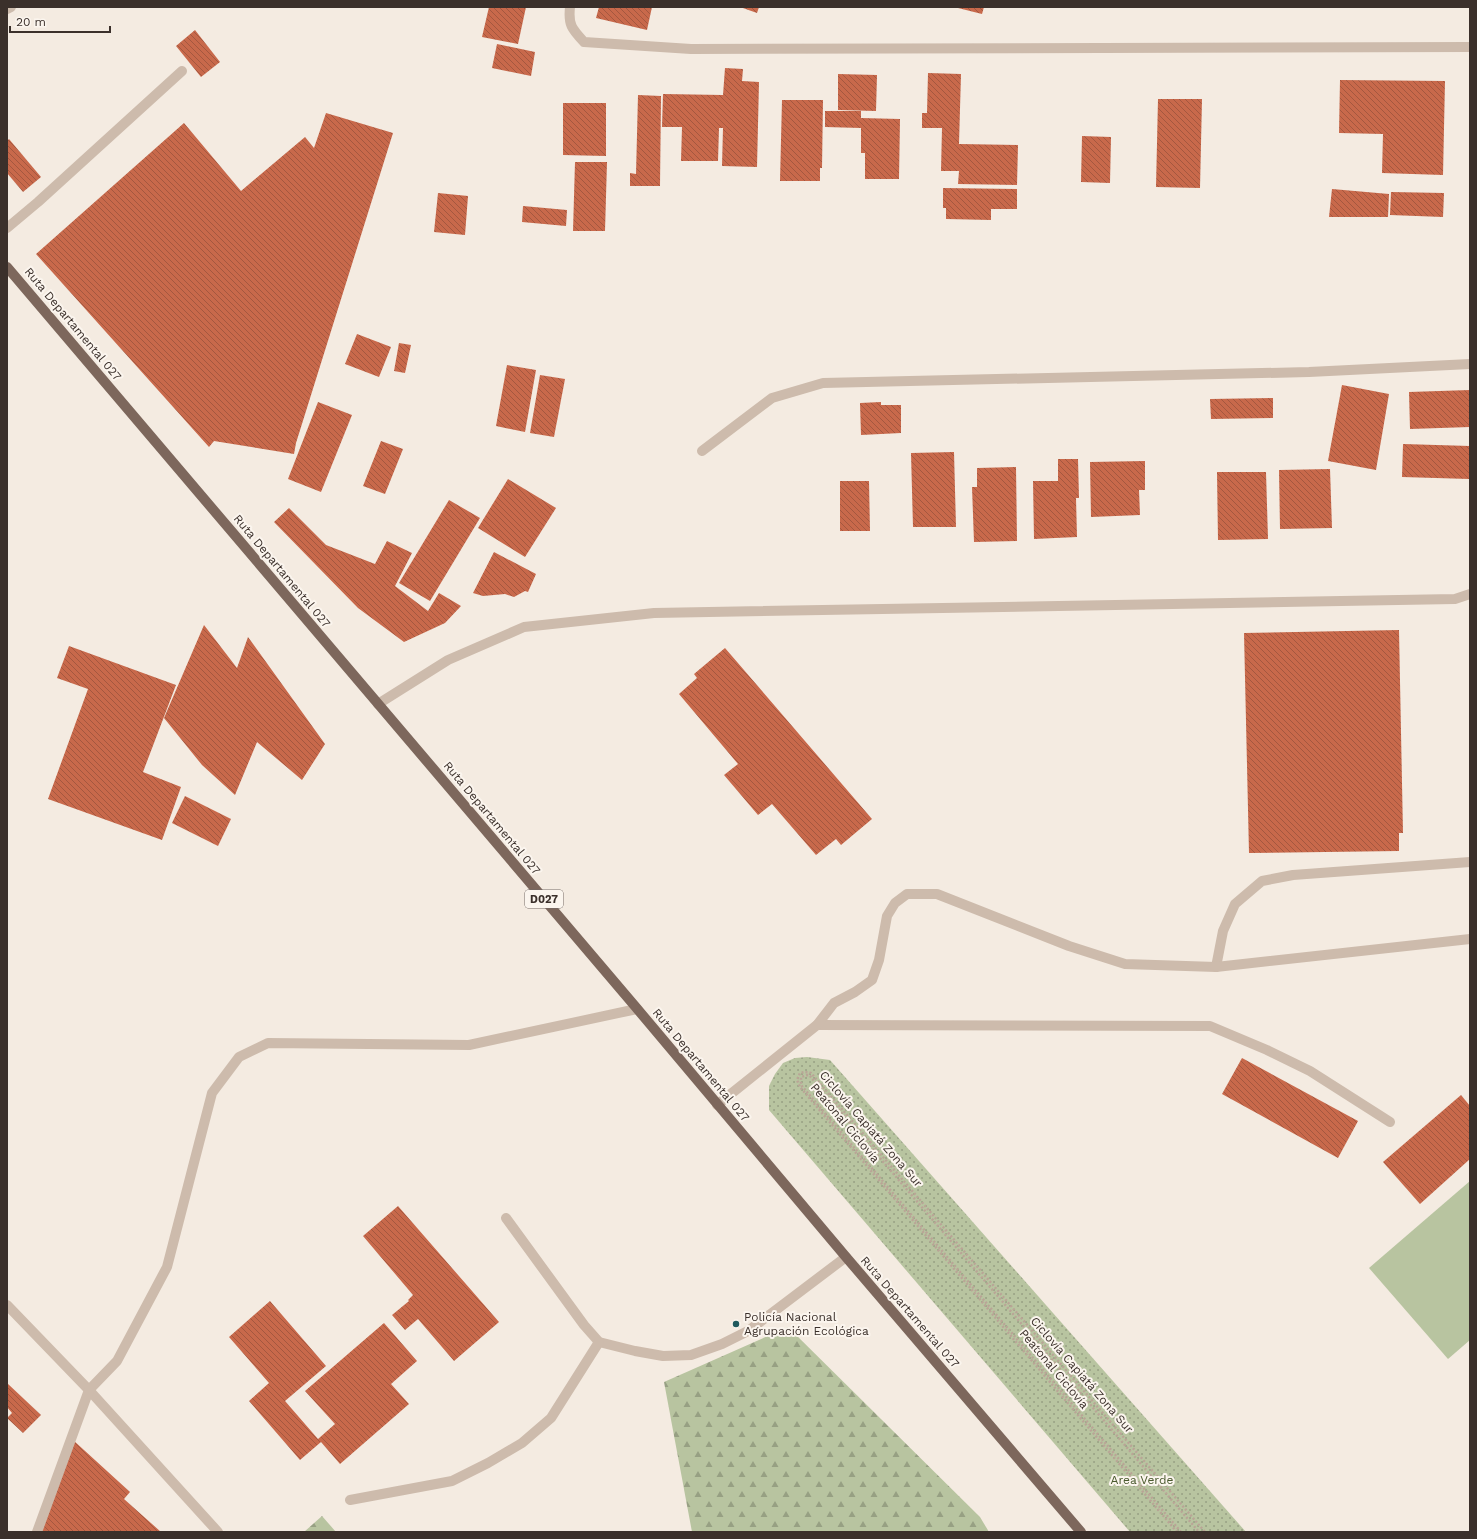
<svg xmlns="http://www.w3.org/2000/svg" width="1477" height="1539" font-family="'Work Sans',sans-serif">
	<defs>
		<pattern id="grass-dots" width="8" height="8" patternUnits="userSpaceOnUse"><rect width="8" height="8" fill="#b8c4a0"/><path d="M2 2h.1M6 6h.1" fill="none" stroke="#97a083" stroke-width="1.8" stroke-linecap="round"/></pattern>
		<pattern id="forest-firs" width="22" height="20" patternUnits="userSpaceOnUse"><rect width="22" height="20" fill="#b8c4a0"/><path d="M5 1l3.5 6h-7zM16 11l3.5 6h-7z" fill="#97a083"/></pattern>
		<pattern id="building-back-hatch" width="6" height="6" patternUnits="userSpaceOnUse"><rect width="6" height="6" fill="#c8694b"/><path d="M-1 5l2 2M0 0l6 6M5-1l2 2" fill="none" stroke="#a4573f"/></pattern>
	</defs>
	<rect width="100%" height="100%" fill="#f4ebe1"/>
	<!-- grass -->
	<path fill="url(#grass-dots)" d="M807,1057L830,1060L1246,1532H1130L769,1110V1086L775,1074L783,1063L795,1058Z"/>
	<!-- forest -->
	<g fill="url(#forest-firs)">
		<path d="M788,1327L980,1517L989,1532H692L664,1382Z"/>
		<path d="M322,1516L336,1532H304Z"/>
	</g>
	<!-- garden -->
	<path fill="#b8c4a0" d="M1470,1181V1340L1448,1359L1369,1268Z"/>
	<!-- building -->
	<g fill="url(#building-back-hatch)">
		<path d="M489,7H526L518,44L482,37Z"/>
		<path d="M599,7H652L647,30L596,18Z"/>
		<path d="M740,7H759L757,13Z"/>
		<path d="M954,7H984L982,14Z"/>
		<path d="M195,30L220,62L201,77L176,46Z"/>
		<path d="M497,44L535,52L531,76L492,68Z"/>
		<path d="M725,68L743,69L742,81L759,82L757,167L722,166L723,128H719L718,161H681L682,127H662L663,94L723,95Z"/>
		<path d="M928,73L961,74L959,144L1018,145L1017,185L958,184L959,171H941L942,128H922V113H927Z"/>
		<path d="M838,74L877,75L876,111L838,110Z"/>
		<path d="M1340,80L1445,81L1443,175L1382,173L1383,134L1339,133Z"/>
		<path d="M638,95L661,96L660,186H630V173L636,174Z"/>
		<path d="M1158,99H1202L1200,188L1156,187Z"/>
		<path d="M782,100H823L822,168H820V181H780Z"/>
		<path d="M563,103H606V156L563,155Z"/>
		<path d="M825,111H861V118L900,119L899,179H865V153H861V128L825,127Z"/>
		<path d="M326,113L393,133L296,443L294,454L214,441L209,447L36,254L184,123L241,191L305,137L314,148Z"/>
		<path d="M1082,136L1111,137L1110,183L1081,182Z"/>
		<path d="M9,139L41,177L23,192L7,173V141Z"/>
		<path d="M575,162H607L605,231H573Z"/>
		<path d="M943,188L1017,189V209H991V220L946,219V208H943Z"/>
		<path d="M1332,189L1389,194L1388,217H1329Z"/>
		<path d="M1391,192L1444,193L1443,217L1390,215Z"/>
		<path d="M438,193L468,196L465,235L434,232Z"/>
		<path d="M523,206L567,210L566,226L522,222Z"/>
		<path d="M357,334L391,347L379,377L345,364Z"/>
		<path d="M399,343L411,345L405,373L394,371Z"/>
		<path d="M507,365L536,370L525,432L496,426Z"/>
		<path d="M540,375L565,379L554,437L530,433Z"/>
		<path d="M1342,385L1389,394L1376,470L1328,461Z"/>
		<path d="M1470,390V427L1410,429L1409,392Z"/>
		<path d="M1273,398V418L1211,419L1210,399Z"/>
		<path d="M318,402L352,415L321,492L288,479Z"/>
		<path d="M881,402V405H901V433L861,435L860,403Z"/>
		<path d="M381,441L403,449L385,494L363,486Z"/>
		<path d="M1403,444L1470,446L1469,479L1402,477Z"/>
		<path d="M954,452L956,527H913L911,453Z"/>
		<path d="M1058,459H1078L1079,498H1076L1077,537L1034,539L1033,481H1058Z"/>
		<path d="M1145,461V490H1139L1140,515L1091,517L1090,462Z"/>
		<path d="M1016,467L1017,541L974,542L972,487H977V468Z"/>
		<path d="M1330,469L1332,528L1280,529L1279,470Z"/>
		<path d="M1217,472H1266L1268,539L1218,540Z"/>
		<path d="M508,479L556,508L525,557L478,528Z"/>
		<path d="M840,481H869L870,531H840Z"/>
		<path d="M449,500L480,518L430,601L399,583Z"/>
		<path d="M289,508L326,545L375,564L387,541L412,553L395,586L428,611L439,593L461,606L445,623L404,642L358,608L274,522Z"/>
		<path d="M494,552L536,574L528,592L525,591L514,597L505,594L483,596L473,593Z"/>
		<path d="M204,625L237,668L248,637L325,744L302,780L257,742L235,795L202,765L164,718Z"/>
		<path d="M1399,630L1403,833H1399V851L1249,853L1244,633Z"/>
		<path d="M69,646L176,685L143,772L181,787L162,840L48,799L88,689L57,678Z"/>
		<path d="M725,648L872,819L841,845L836,839L816,855L772,804L758,815L724,775L738,764L679,694L697,678L694,674Z"/>
		<path d="M185,796L231,819L218,846L172,823Z"/>
		<path d="M1242,1058L1358,1121L1338,1158L1222,1094Z"/>
		<path d="M1461,1095L1470,1106V1159L1420,1204L1383,1162Z"/>
		<path d="M398,1206L499,1322L454,1361L418,1319L405,1330L392,1315L409,1301L408,1300L413,1295L363,1236Z"/>
		<path d="M270,1301L326,1366L285,1401L318,1439L335,1424L305,1391L384,1323L417,1361L391,1384L409,1404L340,1464L321,1442L300,1460L249,1401L269,1383L229,1337Z"/>
		<path d="M7,1383L41,1415L23,1433L7,1418L12,1413L7,1407Z"/>
		<path d="M73,1440L130,1492L124,1499L161,1532H41Z"/>
	</g>
	<g fill="none" stroke-linecap="round" stroke-linejoin="round">
		<!-- path -->
		<g stroke="#b9a596" stroke-width="2.5" stroke-dasharray="2 2" stroke-linecap="butt">
			<path d="M1177,1532L800,1087L797,1080L800,1073L805,1072L811,1073L1205,1532"/>
			<path d="M1181,1532L801,1085V1077L808,1075L810,1076L1199,1532"/>
		</g>
		<!-- minor -->
		<g stroke="#cdbbac" stroke-width="10">
			<path d="M570,7C568,25 572,29 584,42L691,49L1470,47"/>
			<path d="M7,9L11,7"/>
			<path d="M7,228L38,202L182,71"/>
			<path d="M702,451L772,398L823,383L1309,372L1470,364"/>
			<path d="M378,704L448,660L524,627L654,613L1455,599L1470,594"/>
			<path d="M1216,967L1223,931L1235,904L1262,881L1293,875L1470,862"/>
			<path d="M817,1025L1210,1026L1267,1050L1310,1071L1390,1122"/>
			<path d="M717,1105L817,1025L834,1003L855,992L872,980L879,960L887,916L895,903L907,894H937L1069,946L1125,964L1216,967L1470,939"/>
			<path d="M506,1218L584,1325L599,1342L635,1351L663,1356L691,1355L722,1344L748,1331L846,1257"/>
			<path d="M7,1305L89,1390L218,1532"/>
			<path d="M350,1500L452,1481L488,1463L522,1443L551,1418L599,1342"/>
			<path d="M37,1532L89,1390L117,1361L167,1267L212,1093L239,1057L268,1043L469,1045L637,1009"/>
		</g>
		<!-- major -->
		<path stroke="#7d675c" stroke-width="10" d="M7,267L634,1005L846,1257L1081,1532"/>
	</g>
	<!-- markers -->
	<circle fill="#1f5a5e" stroke="#fbf5ee" stroke-width="1.5" cx="736" cy="1324" r="4"/>
	<g text-anchor="middle" dominant-baseline="central" stroke-width="4" stroke-linejoin="round" paint-order="stroke">
		<!-- shield labels -->
		<rect fill="#fbf5ee" stroke="#756b66" stroke-width="1" x="525" y="890" width="38" height="18" rx="3"/>
		<g font-size="11" font-weight="bold" fill="#3b302b">
			<text x="544" y="899">D027</text>
		</g>
		<!-- street labels -->
		<g font-size="12" fill="#3b302b" stroke="#fbf5ee">
			<text transform="translate(73 324) rotate(50)">Ruta Departamental 027</text>
			<text transform="translate(282 571) rotate(50)">Ruta Departamental 027</text>
			<text transform="translate(492 818) rotate(50)">Ruta Departamental 027</text>
			<text transform="translate(701 1065) rotate(50)">Ruta Departamental 027</text>
			<text transform="translate(845 1123) rotate(50)">Peatonal Ciclovía</text>
			<text transform="translate(871 1129) rotate(49)">Ciclovía Capiatá Zona Sur</text>
			<text transform="translate(910 1312) rotate(49)">Ruta Departamental 027</text>
			<text transform="translate(1054 1369) rotate(50)">Peatonal Ciclovía</text>
			<text transform="translate(1082 1375) rotate(49)">Ciclovía Capiatá Zona Sur</text>
		</g>
		<!-- poi labels -->
		<g font-size="12" fill="#3b302b" stroke="#fbf5ee" text-anchor="start">
			<text x="744" y="1317">Policía Nacional<tspan x="744" dy="14">Agrupación Ecológica</tspan></text>
		</g>
		<!-- park labels -->
		<g font-size="12" fill="#4a5a2e" stroke="#fbf5ee">
			<text x="1142" y="1480">Area Verde</text>
		</g>
	</g>
	<!-- border -->
	<rect width="1477" height="1539" fill="none" stroke="#3b302b" stroke-width="16"/>
	<!-- scale -->
	<path d="M10 26v6h100v-6" fill="none" stroke="#3b302b" stroke-width="2"/>
	<text x="16" y="26" font-size="12" fill="#3b302b" stroke="#fbf5ee" stroke-width="3" paint-order="stroke">20 m</text>
</svg>
